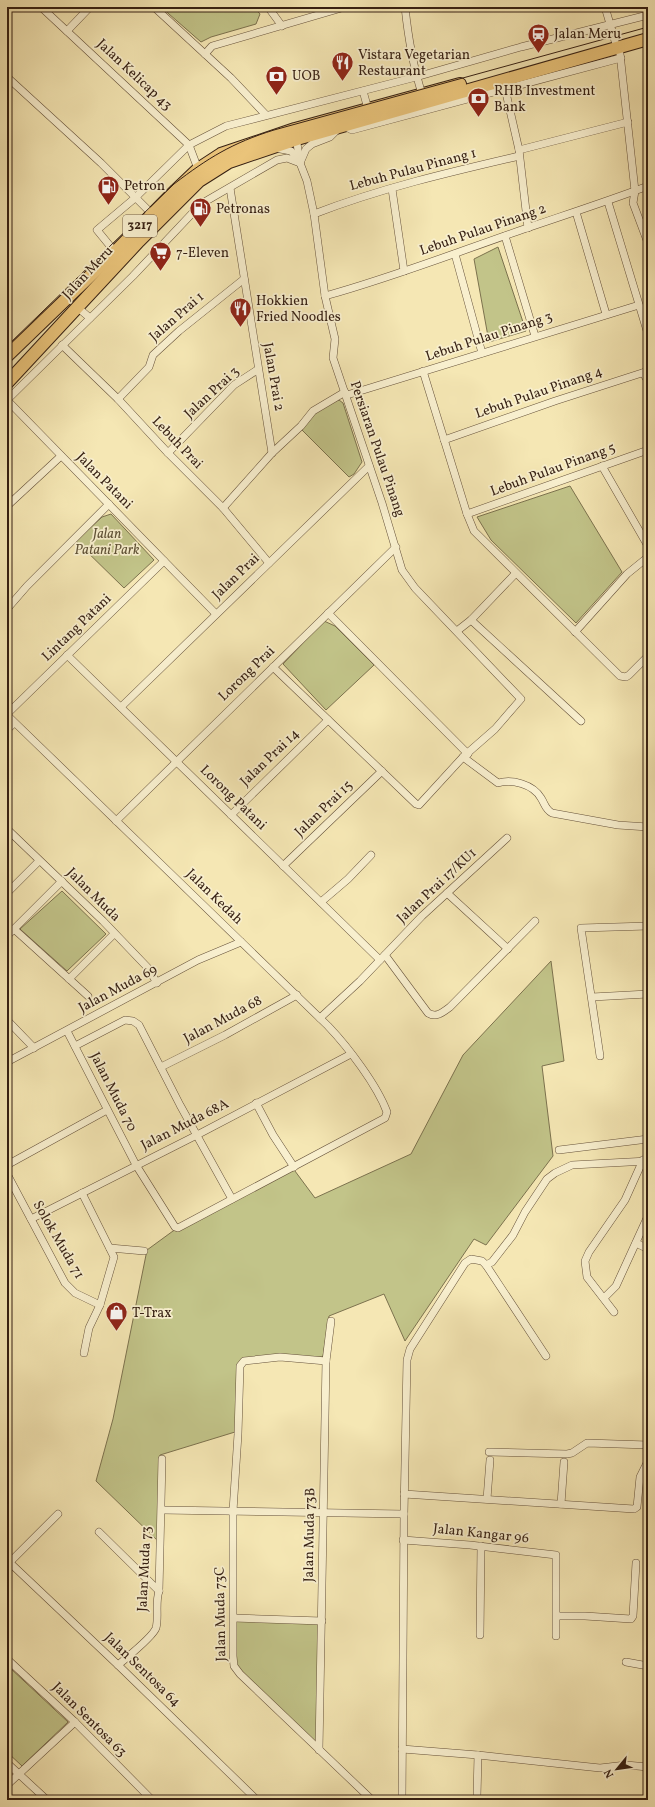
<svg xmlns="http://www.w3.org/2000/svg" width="655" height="1807" font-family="Vollkorn,serif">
	<rect width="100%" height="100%" fill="#f5e7b4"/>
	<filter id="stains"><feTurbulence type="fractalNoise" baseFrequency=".005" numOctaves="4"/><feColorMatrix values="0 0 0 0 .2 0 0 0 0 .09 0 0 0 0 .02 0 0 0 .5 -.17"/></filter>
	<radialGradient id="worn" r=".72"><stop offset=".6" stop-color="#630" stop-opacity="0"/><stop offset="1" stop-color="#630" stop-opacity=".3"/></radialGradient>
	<!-- green -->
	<g fill="#c2c489" stroke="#7c724e">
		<path d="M161,7H254L260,14L256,24L211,37L201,42Z"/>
		<path d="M498,247L526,331L489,342L474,259Z"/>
		<path d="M339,400L343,403L362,462L354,474L349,477L301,429C311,418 324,402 339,400Z"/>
		<path d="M570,486L622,572L576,623L491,540L477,517Z"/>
		<path d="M111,514L154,560L124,588L76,541L102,517Z"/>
		<path d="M324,621L335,626L374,665L326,710L283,664Z"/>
		<path d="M62,891L106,934L67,971L20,929Z"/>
		<path d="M551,961L564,1061L542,1066L553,1156L486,1245L474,1239L405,1341L384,1294L329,1316L323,1357L244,1360L235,1432L160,1455L159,1542L96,1481L113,1419L147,1250L173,1231L292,1167L315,1198L411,1154L463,1055Z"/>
		<path d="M234,1618L322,1621L319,1750L234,1666Z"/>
		<path d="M9,1667L68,1722L22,1766L7,1752V1669Z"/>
	</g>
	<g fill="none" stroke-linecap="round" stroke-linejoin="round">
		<defs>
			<g id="street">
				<path d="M41,7L189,145L198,169"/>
				<path d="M154,7L231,78L266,115"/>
				<path d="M268,7L282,26"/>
				<path d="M405,7C408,36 413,66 422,94"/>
				<path d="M605,7L615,41"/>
				<path d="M67,31L90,7"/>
				<path d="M205,54L212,46L345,7"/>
				<path d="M620,54L635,191L633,203L648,243"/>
				<path d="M7,77L101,163L152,214"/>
				<path d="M504,84L519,150L528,228"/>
				<path d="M363,91L368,109"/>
				<path d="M344,126L352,130L621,58"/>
				<path d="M275,148L291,151L299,161"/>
				<path d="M519,150L628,122"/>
				<path d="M300,163L306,149L312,144L330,137L338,129"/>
				<path d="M230,188L272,453"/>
				<path d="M392,189L404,271"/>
				<path d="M608,202L648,334"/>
				<path d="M576,212L606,314"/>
				<path d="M314,214C381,188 450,172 519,156"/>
				<path d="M505,236L535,336"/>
				<path d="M115,252L97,230L135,198L189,145L226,126L416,77L521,47L648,15"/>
				<path d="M455,254L482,353"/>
				<path d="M325,296C394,277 460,251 527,228C568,214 608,201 648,186"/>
				<path d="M77,307L90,318"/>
				<path d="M62,345L118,399L168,453L223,508L269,563"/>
				<path d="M423,371L467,514L474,531L620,676L626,677L629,675L648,656"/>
				<path d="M643,373L648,381"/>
				<path d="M347,395L639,305"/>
				<path d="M118,399L149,367L153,355L179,331L244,279"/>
				<path d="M7,400L133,276L201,204L277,160L287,158L300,163"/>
				<path d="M7,400L216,614"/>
				<path d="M444,440L555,401L648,371"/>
				<path d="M168,453L234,385L257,370"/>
				<path d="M602,466L648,546"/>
				<path d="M7,506L61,456"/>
				<path d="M223,508L272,453L301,426L313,411L345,392"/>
				<path d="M467,514L648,450"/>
				<path d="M7,609L27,586L109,504"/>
				<path d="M328,613L468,754"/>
				<path d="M471,620L581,721"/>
				<path d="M457,631L471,620L515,574"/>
				<path d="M575,632L627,574L648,557"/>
				<path d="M67,655L380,960"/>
				<path d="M273,667L416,804L419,805L463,757L495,729L521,699L415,588L402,570L382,503L333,358L335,339L325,296L314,214L307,181L300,163L296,137"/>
				<path d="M121,707L369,466"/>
				<path d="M7,714L164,561"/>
				<path d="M7,715L328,1026C348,1047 377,1085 387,1112L385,1118L178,1228L175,1227L136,1165L67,1031"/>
				<path d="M7,730L14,723"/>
				<path d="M463,757L498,783C512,779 533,784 541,798C545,804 545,809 552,813L618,825L648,827"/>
				<path d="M231,815L328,720"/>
				<path d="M116,821L396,547"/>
				<path d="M7,829L103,921L148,968L157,983"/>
				<path d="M283,866L382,771"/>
				<path d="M7,893L39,861"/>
				<path d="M447,893L508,949"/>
				<path d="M321,902L348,879L371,855"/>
				<path d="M14,929L88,996"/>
				<path d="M7,936L62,881"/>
				<path d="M385,955L428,1013C436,1018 442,1013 450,1007L535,921"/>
				<path d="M69,979L114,934"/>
				<path d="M592,997L648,994"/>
				<path d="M320,1018L360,981L422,916L507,838"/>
				<path d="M7,1020L34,1048"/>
				<path d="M75,1046L125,1020L133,1021L139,1025L180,1105L232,1199"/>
				<path d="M600,1056L581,928L648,926"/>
				<path d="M7,1062L198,960L241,942"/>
				<path d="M161,1067L225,1035L297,995"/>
				<path d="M256,1103L273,1135L294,1167"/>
				<path d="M559,1150L648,1139"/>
				<path d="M7,1165L107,1110"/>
				<path d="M7,1174L65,1283L75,1293L100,1305"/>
				<path d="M82,1193L114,1257L100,1305L89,1328L84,1353"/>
				<path d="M31,1219L197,1135L351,1054"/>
				<path d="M636,1243L648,1249"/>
				<path d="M110,1248L144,1251"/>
				<path d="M486,1265L546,1356"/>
				<path d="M604,1298L616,1286L648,1216"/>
				<path d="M614,1312L587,1277L585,1261L589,1252L625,1200L643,1160"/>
				<path d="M326,1361L280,1357L244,1361L240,1366L238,1434L233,1511V1656L234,1666L240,1674L372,1800"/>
				<path d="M489,1452L567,1454L572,1453L587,1443L648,1445"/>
				<path d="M404,1494L634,1509L637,1507L640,1477L648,1461"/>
				<path d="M487,1499L490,1460"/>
				<path d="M561,1504L564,1462"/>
				<path d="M162,1510L404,1514"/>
				<path d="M99,1532L159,1591"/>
				<path d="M403,1540L470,1545L556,1555V1636"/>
				<path d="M7,1560L118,1665L257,1800"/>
				<path d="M7,1565L58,1514"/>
				<path d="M647,1603H648"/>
				<path d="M557,1616H585L631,1619L633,1616L636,1563"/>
				<path d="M234,1618L322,1621"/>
				<path d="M480,1635L481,1546"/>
				<path d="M7,1659L75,1722L152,1800"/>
				<path d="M626,1662L648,1666"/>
				<path d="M118,1665C126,1658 153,1637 156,1628C159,1618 155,1603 159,1591L162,1459"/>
				<path d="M402,1749L478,1755L600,1768L626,1765L648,1767"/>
				<path d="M319,1750L326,1361L331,1321"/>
				<path d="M7,1763L47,1800"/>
				<path d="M7,1785L75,1722"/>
				<path d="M477,1797L478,1755"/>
				<path d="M402,1800L404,1514L407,1360L410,1349L465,1263L471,1259L482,1261L486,1265L492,1262L513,1235L525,1212L547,1179L555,1173L572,1165L648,1161"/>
			</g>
			<g id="highway">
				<path d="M7,356L115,252L176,190L198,169L221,154L295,129L460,84"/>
				<path d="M7,383L139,241L199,181L229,162L297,139L648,39"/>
			</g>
		</defs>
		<!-- street casing -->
		<use href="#street" stroke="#65513a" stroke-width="8"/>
		<!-- highway casing -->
		<use href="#highway" stroke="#351f12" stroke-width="14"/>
		<!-- street -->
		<use href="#street" stroke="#f8efce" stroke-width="7"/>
		<!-- highway -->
		<use href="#highway" stroke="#eac47a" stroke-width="12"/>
		<!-- tram -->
		<path stroke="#351f12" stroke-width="1" d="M7,346L174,184C208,158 232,143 274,130L648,27"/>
	</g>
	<!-- icons -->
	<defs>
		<symbol id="station-pin" viewBox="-11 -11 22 30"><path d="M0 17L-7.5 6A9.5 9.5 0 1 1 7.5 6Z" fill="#8f2418" stroke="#f8efce"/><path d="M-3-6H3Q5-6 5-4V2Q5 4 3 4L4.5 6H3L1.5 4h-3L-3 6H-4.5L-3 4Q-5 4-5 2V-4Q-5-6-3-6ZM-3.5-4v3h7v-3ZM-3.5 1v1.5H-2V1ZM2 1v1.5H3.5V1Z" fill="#fff"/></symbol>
		<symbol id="restaurant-pin" viewBox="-11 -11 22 30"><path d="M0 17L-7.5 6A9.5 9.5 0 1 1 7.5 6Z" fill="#8f2418" stroke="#f8efce"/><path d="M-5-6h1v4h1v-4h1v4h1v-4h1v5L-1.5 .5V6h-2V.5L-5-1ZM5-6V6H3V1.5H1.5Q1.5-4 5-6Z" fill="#fff"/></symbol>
		<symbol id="bank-pin" viewBox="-11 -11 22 30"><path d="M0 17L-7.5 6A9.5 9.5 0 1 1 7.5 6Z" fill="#8f2418" stroke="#f8efce"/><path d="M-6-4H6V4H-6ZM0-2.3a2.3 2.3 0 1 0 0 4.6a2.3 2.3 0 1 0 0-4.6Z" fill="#fff"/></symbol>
		<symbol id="fuel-pin" viewBox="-11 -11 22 30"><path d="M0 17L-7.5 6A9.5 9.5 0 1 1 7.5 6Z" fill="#8f2418" stroke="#f8efce"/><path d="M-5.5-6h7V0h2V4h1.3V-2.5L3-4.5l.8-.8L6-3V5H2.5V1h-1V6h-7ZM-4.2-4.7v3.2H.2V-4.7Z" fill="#fff"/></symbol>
		<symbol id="supermarket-pin" viewBox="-11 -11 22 30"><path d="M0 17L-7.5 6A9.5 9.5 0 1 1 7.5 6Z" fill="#8f2418" stroke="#f8efce"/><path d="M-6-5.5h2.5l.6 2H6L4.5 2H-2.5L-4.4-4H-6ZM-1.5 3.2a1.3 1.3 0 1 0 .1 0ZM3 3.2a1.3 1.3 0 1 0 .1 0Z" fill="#fff"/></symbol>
		<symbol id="shop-pin" viewBox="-11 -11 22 30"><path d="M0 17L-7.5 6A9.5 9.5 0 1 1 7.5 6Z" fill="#8f2418" stroke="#f8efce"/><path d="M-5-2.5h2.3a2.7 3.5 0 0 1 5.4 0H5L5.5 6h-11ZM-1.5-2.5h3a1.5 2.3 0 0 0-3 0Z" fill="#fff"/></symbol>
	</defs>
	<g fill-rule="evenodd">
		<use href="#station-pin" x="526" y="22" width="25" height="34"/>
		<use href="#restaurant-pin" x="330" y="50" width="25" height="34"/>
		<use href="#bank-pin" x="264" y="64" width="25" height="34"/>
		<use href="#bank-pin" x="466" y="86" width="25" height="34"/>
		<use href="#fuel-pin" x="96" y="174" width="25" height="34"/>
		<use href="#fuel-pin" x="188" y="196" width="25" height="34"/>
		<use href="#supermarket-pin" x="148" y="240" width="25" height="34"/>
		<use href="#restaurant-pin" x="228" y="296" width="25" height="34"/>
		<use href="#shop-pin" x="104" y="1300" width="25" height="34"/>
	</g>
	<g text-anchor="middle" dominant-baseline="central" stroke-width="3.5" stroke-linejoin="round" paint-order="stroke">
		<!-- shield labels -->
		<rect fill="#f8efce" stroke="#705d4a" stroke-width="1" x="123" y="215" width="34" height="22" rx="3"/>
		<g font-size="13" font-weight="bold" fill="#351f12">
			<text x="140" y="226">3217</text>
		</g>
		<!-- poi labels -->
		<g font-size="14" fill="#351f12" stroke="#f8efce" text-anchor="start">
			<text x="554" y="34">Jalan Meru</text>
			<text x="358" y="55">Vistara Vegetarian<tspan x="358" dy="16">Restaurant</tspan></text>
			<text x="292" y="76">UOB</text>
			<text x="494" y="91">RHB Investment<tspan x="494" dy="16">Bank</tspan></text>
			<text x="124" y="186">Petron</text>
			<text x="216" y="209">Petronas</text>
			<text x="176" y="253">7-Eleven</text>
			<text x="256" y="301">Hokkien<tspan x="256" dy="16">Fried Noodles</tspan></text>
			<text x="132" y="1313">T-Trax</text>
		</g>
		<!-- street labels -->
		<g font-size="14" fill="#351f12" stroke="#f8efce">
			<text transform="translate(134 75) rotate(43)">Jalan Kelicap 43</text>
			<text transform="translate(413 170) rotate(-15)">Lebuh Pulau Pinang 1</text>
			<text transform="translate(483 230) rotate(-19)">Lebuh Pulau Pinang 2</text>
			<text transform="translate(88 273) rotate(-47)">Jalan Meru</text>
			<text transform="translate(177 317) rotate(-41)">Jalan Prai 1</text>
			<text transform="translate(489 337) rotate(-18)">Lebuh Pulau Pinang 3</text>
			<text transform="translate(273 377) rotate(80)">Jalan Prai 2</text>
			<text transform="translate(212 393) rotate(-43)">Jalan Prai 3</text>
			<text transform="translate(539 393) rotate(-19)">Lebuh Pulau Pinang 4</text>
			<text transform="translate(177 443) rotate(46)">Lebuh Prai</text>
			<text transform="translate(377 449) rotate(71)">Persiaran Pulau Pinang</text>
			<text transform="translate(553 470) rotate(-20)">Lebuh Pulau Pinang 5</text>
			<text transform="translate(104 481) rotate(45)">Jalan Patani</text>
			<text transform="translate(236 577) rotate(-44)">Jalan Prai</text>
			<text transform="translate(77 628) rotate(-44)">Lintang Patani</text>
			<text transform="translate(247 674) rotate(-44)">Lorong Prai</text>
			<text transform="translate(270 758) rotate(-44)">Jalan Prai 14</text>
			<text transform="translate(233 798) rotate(44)">Lorong Patani</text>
			<text transform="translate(324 809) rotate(-44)">Jalan Prai 15</text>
			<text transform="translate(437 886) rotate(-43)">Jalan Prai 17/KU1</text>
			<text transform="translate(93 895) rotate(45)">Jalan Muda</text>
			<text transform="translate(214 897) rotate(44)">Jalan Kedah</text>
			<text transform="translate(118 989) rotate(-28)">Jalan Muda 69</text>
			<text transform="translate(223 1020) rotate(-28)">Jalan Muda 68</text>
			<text transform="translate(113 1092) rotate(63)">Jalan Muda 70</text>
			<text transform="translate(185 1125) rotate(-27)">Jalan Muda 68A</text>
			<text transform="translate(58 1240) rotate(60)">Solok Muda 71</text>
			<text transform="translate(481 1534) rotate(6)">Jalan Kangar 96</text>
			<text transform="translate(310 1535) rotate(-89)">Jalan Muda 73B</text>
			<text transform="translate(145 1569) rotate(-87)">Jalan Muda 73</text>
			<text transform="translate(221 1614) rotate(-91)">Jalan Muda 73C</text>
			<text transform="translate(142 1670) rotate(44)">Jalan Sentosa 64</text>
			<text transform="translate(89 1720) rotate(45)">Jalan Sentosa 63</text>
		</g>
		<!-- park labels -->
		<g font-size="14" font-style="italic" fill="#5f5136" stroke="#f8efce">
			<text x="107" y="534">Jalan<tspan x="107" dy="16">Patani Park</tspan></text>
		</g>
	</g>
	<!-- margin -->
	<rect width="655" height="1807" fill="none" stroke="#f5e7b4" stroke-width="24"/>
	<rect x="8" y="8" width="639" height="1791" fill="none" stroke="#351f12" stroke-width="2"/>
	<rect x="12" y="12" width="631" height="1783" fill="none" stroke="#351f12"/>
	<!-- north arrow -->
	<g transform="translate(617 1769) rotate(241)" stroke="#f8efce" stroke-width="3" paint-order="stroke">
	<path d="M0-3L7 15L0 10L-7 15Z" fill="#351f12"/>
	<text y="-6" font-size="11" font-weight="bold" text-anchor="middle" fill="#351f12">N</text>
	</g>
	<rect width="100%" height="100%" filter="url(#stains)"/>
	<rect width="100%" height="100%" fill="url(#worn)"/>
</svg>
